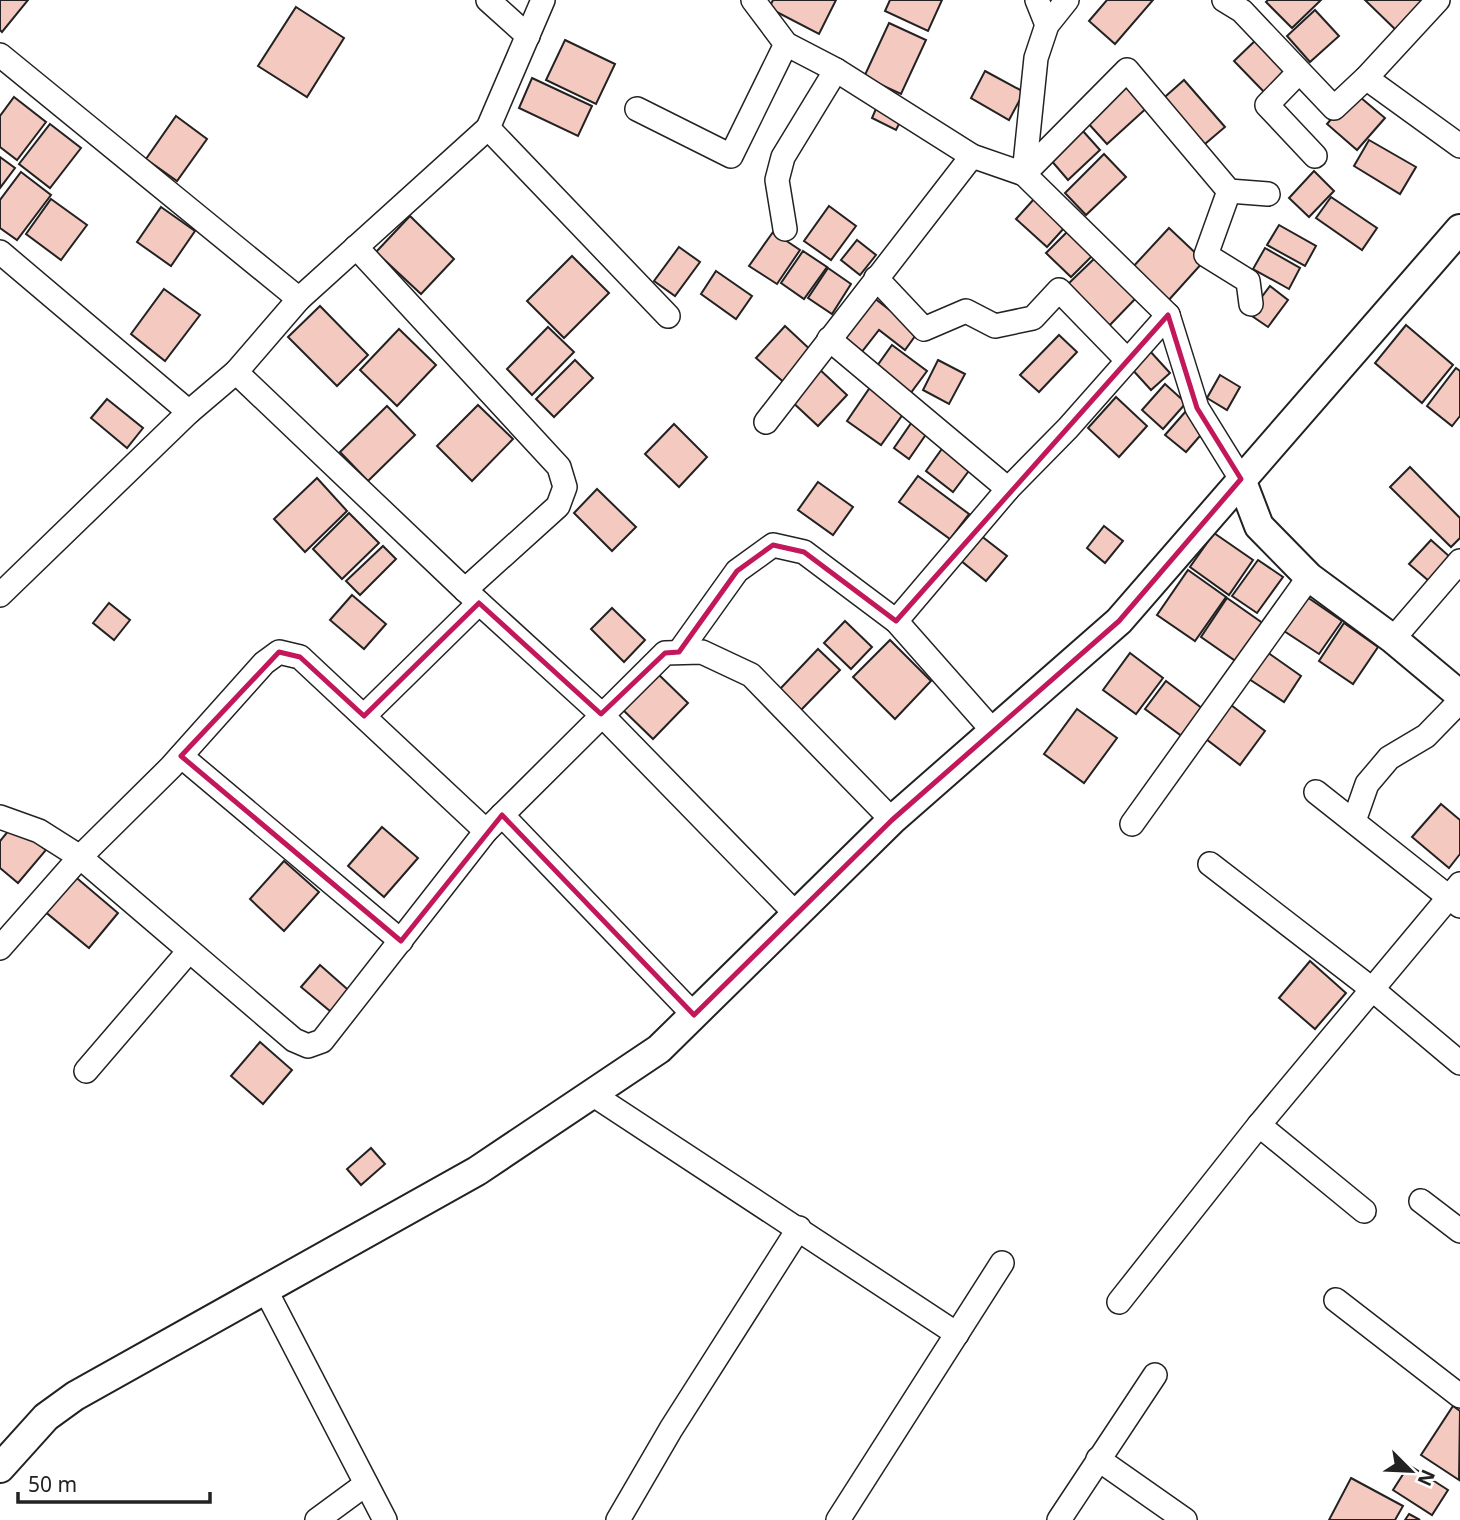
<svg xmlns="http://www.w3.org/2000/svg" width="1460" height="1520" font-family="'Noto Sans',sans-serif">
	<rect width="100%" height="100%" fill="#fff"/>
	<!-- building -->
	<g fill="#f3c9c0" stroke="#222" stroke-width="2">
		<path d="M0,0H28L2,32L0,30Z"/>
		<path d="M773,0H836L819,34L769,8Z"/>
		<path d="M890,0H942L928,31L885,11Z"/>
		<path d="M1107,0H1153L1115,44L1089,21Z"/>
		<path d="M1268,0H1321L1292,28L1266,2Z"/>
		<path d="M1365,0H1430L1399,33Z"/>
		<path d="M296,7L344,38L307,97L258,66Z"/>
		<path d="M1315,10L1339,36L1310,62L1287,36Z"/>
		<path d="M889,23L926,40L901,94L864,77Z"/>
		<path d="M1259,37L1292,69L1267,95L1234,61Z"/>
		<path d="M565,40L615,64L596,104L546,80Z"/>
		<path d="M985,71L1024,92L1009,120L971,98Z"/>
		<path d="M532,78L592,106L578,136L519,108Z"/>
		<path d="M1184,80L1225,127L1199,149L1158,103Z"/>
		<path d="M1130,83L1150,105L1107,144L1087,122Z"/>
		<path d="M1354,92L1385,118L1357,150L1327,124Z"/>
		<path d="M14,97L46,122L17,160L0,147V116Z"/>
		<path d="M878,104L903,116L896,130L872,118Z"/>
		<path d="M176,116L207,139L177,181L146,159Z"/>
		<path d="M50,124L81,148L50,188L19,164Z"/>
		<path d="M1082,130L1100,150L1068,180L1050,159Z"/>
		<path d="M1369,140L1416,167L1400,194L1354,166Z"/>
		<path d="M1104,154L1126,177L1086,215L1065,193Z"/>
		<path d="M0,157L15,168L0,188Z"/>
		<path d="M1314,171L1334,191L1309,217L1289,198Z"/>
		<path d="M21,172L51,195L17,240L0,228V200Z"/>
		<path d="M1331,197L1377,228L1362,250L1316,218Z"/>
		<path d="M51,199L87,225L61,260L26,234Z"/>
		<path d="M1034,199L1065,227L1047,247L1016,219Z"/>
		<path d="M829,206L856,226L831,260L804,241Z"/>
		<path d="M161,207L195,231L171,266L137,242Z"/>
		<path d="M410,216L454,259L421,294L376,252Z"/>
		<path d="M1279,225L1316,246L1305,266L1267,245Z"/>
		<path d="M1169,228L1204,261L1167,302L1131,269Z"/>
		<path d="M1069,230L1094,254L1071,277L1046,253Z"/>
		<path d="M773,232L800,250L777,284L749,266Z"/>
		<path d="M857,240L876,255L860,275L841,260Z"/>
		<path d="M679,247L700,262L675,296L654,281Z"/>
		<path d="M1265,248L1300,268L1289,289L1253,269Z"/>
		<path d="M803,251L827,267L804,299L781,283Z"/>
		<path d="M572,256L609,293L564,338L527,301Z"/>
		<path d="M1097,256L1137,297L1108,327L1067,285Z"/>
		<path d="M828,268L851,284L832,314L808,298Z"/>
		<path d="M716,271L752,296L736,319L701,294Z"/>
		<path d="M1270,286L1288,300L1268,327L1249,314Z"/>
		<path d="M164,289L200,315L165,361L131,334Z"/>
		<path d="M869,294L918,332L905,350L879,330L857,358L834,340Z"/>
		<path d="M320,306L368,355L337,386L288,337Z"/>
		<path d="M1406,325L1453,365L1422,403L1375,363Z"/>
		<path d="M785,326L815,354L787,385L756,358Z"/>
		<path d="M548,327L574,352L532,395L507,369Z"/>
		<path d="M399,329L436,365L397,406L360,370Z"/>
		<path d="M1059,335L1077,352L1039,392L1020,375Z"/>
		<path d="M892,345L927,371L907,398L872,373Z"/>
		<path d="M1149,350L1170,373L1151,390L1130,367Z"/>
		<path d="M575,360L593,378L554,417L536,399Z"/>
		<path d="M938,360L965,374L949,404L923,390Z"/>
		<path d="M817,367L847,395L818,426L788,398Z"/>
		<path d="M1456,368L1460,371V416L1452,426L1427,406Z"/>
		<path d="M1220,375L1240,387L1227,410L1207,398Z"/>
		<path d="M1165,384L1186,403L1163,429L1142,410Z"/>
		<path d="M871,386L906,410L881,445L847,421Z"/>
		<path d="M1116,397L1147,426L1119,457L1088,428Z"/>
		<path d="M107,399L143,428L127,448L91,418Z"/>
		<path d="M478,405L513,439L472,481L437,446Z"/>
		<path d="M387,406L415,435L368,481L340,452Z"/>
		<path d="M1186,411L1206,429L1186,452L1165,435Z"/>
		<path d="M914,419L929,430L909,459L894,448Z"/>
		<path d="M674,424L707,457L679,487L645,454Z"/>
		<path d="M944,446L971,468L953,492L926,471Z"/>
		<path d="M1410,467L1460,518V538L1451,547L1390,487Z"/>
		<path d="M918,476L969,514L950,539L899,502Z"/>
		<path d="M317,478L347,511L305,552L274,519Z"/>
		<path d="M818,482L853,507L833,535L798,510Z"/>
		<path d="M597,489L636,527L612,551L574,513Z"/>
		<path d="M349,513L379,543L342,579L313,549Z"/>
		<path d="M1104,526L1123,541L1105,563L1087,548Z"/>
		<path d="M1214,533L1253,560L1229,595L1190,567Z"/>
		<path d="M980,535L1007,556L986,581L960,560Z"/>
		<path d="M1431,540L1450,557L1429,581L1409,564Z"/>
		<path d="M383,546L396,559L360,595L346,581Z"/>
		<path d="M1258,560L1283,577L1257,613L1232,596Z"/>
		<path d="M1188,570L1226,597L1195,641L1157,615Z"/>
		<path d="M352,595L386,624L364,649L330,620Z"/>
		<path d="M1307,597L1342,621L1319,654L1284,631Z"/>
		<path d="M1227,598L1264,624L1237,662L1201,637Z"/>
		<path d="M109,603L130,620L114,640L93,623Z"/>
		<path d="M612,608L645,640L624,662L591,629Z"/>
		<path d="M845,621L872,647L851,669L824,643Z"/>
		<path d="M1344,623L1378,647L1353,684L1319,661Z"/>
		<path d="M890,640L931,681L895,719L853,677Z"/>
		<path d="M818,649L840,670L801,710L780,689Z"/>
		<path d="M1267,652L1301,676L1284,702L1249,679Z"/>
		<path d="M1130,653L1163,678L1136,714L1103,690Z"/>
		<path d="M656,672L688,703L653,739L621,708Z"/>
		<path d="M1166,681L1203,709L1183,737L1145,709Z"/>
		<path d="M1231,705L1265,731L1240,765L1206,739Z"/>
		<path d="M1077,709L1117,738L1084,783L1044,754Z"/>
		<path d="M1441,804L1460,820V854L1449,868L1412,837Z"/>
		<path d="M14,824L46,850L18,883L0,868V841Z"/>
		<path d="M382,827L418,858L384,897L348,866Z"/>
		<path d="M284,861L319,892L284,931L250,899Z"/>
		<path d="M72,874L118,913L89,948L43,910Z"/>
		<path d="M1310,961L1346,993L1315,1029L1279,998Z"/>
		<path d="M320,965L354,995L336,1016L301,987Z"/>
		<path d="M260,1042L292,1070L263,1104L231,1076Z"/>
		<path d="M371,1148L385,1164L361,1185L347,1169Z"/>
		<path d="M1453,1406L1460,1411L1459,1480L1421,1455Z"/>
		<path d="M1409,1465L1448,1490L1432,1515L1393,1490Z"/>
		<path d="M1351,1478L1403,1506L1395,1520H1329Z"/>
		<path d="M1409,1514L1420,1520H1405Z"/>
	</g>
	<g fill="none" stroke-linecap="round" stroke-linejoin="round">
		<defs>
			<g id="minor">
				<path d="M488,0L528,36"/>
				<path d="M753,0L786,44L836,70L972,156L1024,174L1168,315L1197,408L1241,479"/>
				<path d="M1037,0L1047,25"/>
				<path d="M1224,0L1242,11L1334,108L1366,78L1438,0"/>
				<path d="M0,55L299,299"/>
				<path d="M1299,72L1267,105L1315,156"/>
				<path d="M1366,78L1460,146"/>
				<path d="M637,109L731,156L786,44"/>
				<path d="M488,128L668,316"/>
				<path d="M1024,174L1127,70L1229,191L1268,194"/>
				<path d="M1024,174L1036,58L1047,25L1067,0"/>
				<path d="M1229,191L1206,255L1248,281L1251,304"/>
				<path d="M785,229L777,180L783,157L836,70"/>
				<path d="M356,247L559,467L565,487L558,506L465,590"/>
				<path d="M0,252L189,412"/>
				<path d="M876,278L924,329L966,311L995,326L1033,318L1059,290L1127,360"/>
				<path d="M829,339L1008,489"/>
				<path d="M236,372L465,590L601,714L796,914"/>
				<path d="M766,422L972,156"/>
				<path d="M0,595L189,412L236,372L299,299L488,128L543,0"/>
				<path d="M896,621L1008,489L1068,428L1168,315"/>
				<path d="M1393,639L1460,561"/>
				<path d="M679,652L737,571L773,545L804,552L896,621L994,732"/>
				<path d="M364,716L479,603"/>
				<path d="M181,756L401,941"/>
				<path d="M1316,792L1460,906"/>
				<path d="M502,815L694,1015"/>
				<path d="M0,817L39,831L80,857L294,1040L308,1046L322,1041L486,831L665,653L702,652L751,675L892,820"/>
				<path d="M1354,821L1367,784L1389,758L1426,736L1460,701"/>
				<path d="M1132,824L1309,577"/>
				<path d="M1210,864L1372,989L1460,1063"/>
				<path d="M0,948L80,857L171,767L264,663L279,652L300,657L486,831"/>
				<path d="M86,1071L189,951"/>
				<path d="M592,1094L957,1334"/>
				<path d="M1259,1125L1364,1211"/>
				<path d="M1421,1201L1460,1231"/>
				<path d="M265,1289L385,1520"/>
				<path d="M1336,1300L1460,1396"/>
				<path d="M1119,1302L1259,1125L1460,884"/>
				<path d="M1098,1459L1185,1520"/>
				<path d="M317,1520L366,1484"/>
				<path d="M618,1520L671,1429L799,1228"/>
				<path d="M838,1520L1002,1263"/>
				<path d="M1059,1520L1155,1375"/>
			</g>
			<g id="tertiary">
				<path d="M1241,479L1259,526L1309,577L1393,639L1460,695"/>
				<path d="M0,1468L46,1417L75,1396L477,1171L659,1049L892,820L1119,621L1460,229"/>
			</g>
		</defs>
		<!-- minor casing -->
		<use href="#minor" stroke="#222" stroke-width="26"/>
		<!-- tertiary casing -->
		<use href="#tertiary" stroke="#222" stroke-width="32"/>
		<!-- minor -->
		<use href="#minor" stroke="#fff" stroke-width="23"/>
		<!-- tertiary -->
		<use href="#tertiary" stroke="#fff" stroke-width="28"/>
	</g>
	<!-- marked area -->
	<path fill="none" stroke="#c2185b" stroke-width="5" stroke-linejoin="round" d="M1168,315L1197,408L1241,479L1119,621L892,820L694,1015L502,815L401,941L181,756L279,652L300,657L364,716L479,603L601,714L665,653L679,652L737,571L773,545L804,552L896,621Z"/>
	<!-- north arrow -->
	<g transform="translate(1411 1471) rotate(114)" stroke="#ffffff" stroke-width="5" paint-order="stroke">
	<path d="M0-5L12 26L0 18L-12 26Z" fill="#222222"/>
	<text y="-10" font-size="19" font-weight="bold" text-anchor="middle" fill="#222222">N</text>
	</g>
	<!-- scale -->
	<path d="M18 1492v10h192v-10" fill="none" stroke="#222222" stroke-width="3.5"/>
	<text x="28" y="1492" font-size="21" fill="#222222" stroke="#ffffff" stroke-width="5" paint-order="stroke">50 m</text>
</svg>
